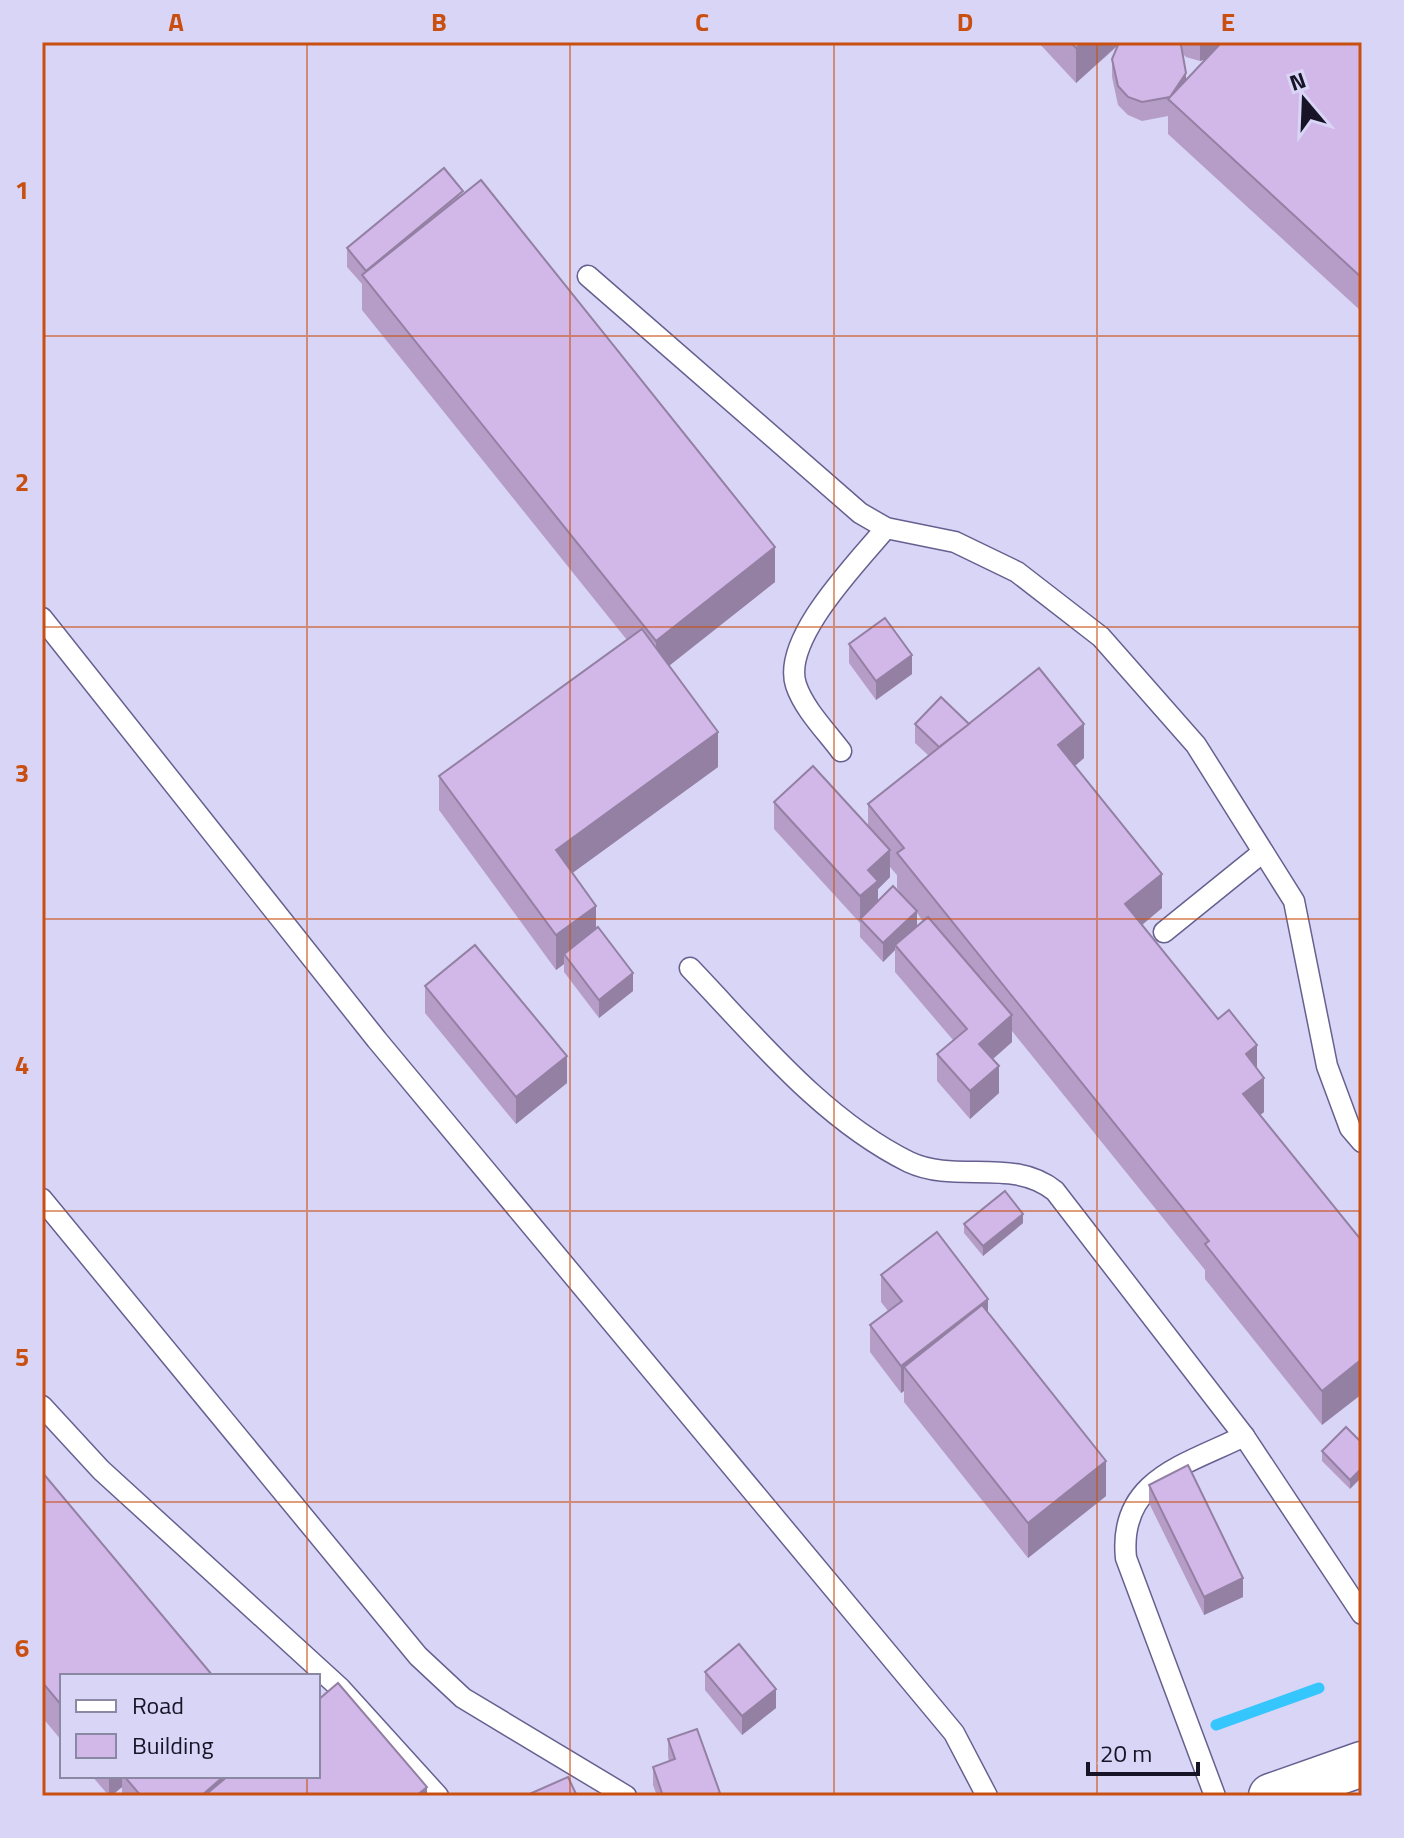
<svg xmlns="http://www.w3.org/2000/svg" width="1404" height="1838" font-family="'Titillium Web',sans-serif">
	<rect width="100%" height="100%" fill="#d8d5f6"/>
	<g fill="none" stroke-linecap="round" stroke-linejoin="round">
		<!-- stream -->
		<path stroke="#36c6fe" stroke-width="11" d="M1216,1725L1319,1688"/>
		<defs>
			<g id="lane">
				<path d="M588,276L860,513L886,528L955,542L1017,572L1101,637L1196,745L1294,901L1327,1066L1350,1128L1362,1142"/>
				<path d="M42,618L377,1040L954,1733L987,1796"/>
				<path d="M841,751C826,731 804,709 796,685C781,639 859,561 886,528"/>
				<path d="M1164,932L1263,852"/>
				<path d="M690,968C756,1037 822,1119 909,1162C956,1184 1013,1157 1055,1191L1244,1436L1362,1614"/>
				<path d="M42,1199L418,1656L463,1698L626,1796"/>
				<path d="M42,1406L101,1470L340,1688L438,1796"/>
				<path d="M1215,1796L1126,1558C1118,1479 1186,1465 1244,1436"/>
			</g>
			<path id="primary" d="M1271,1796L1362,1764"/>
		</defs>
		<!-- lane casing -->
		<use href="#lane" stroke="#666090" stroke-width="23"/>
		<!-- primary casing -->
		<use href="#primary" stroke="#666090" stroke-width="47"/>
		<!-- lane -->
		<use href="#lane" stroke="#fff" stroke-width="20"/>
		<!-- primary -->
		<use href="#primary" stroke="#fff" stroke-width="44"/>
	</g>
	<!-- wall -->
	<g fill="#b59dc8" fill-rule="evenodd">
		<path d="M1038,42H1362V312L1168,134V116L1142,121L1128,115L1118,105L1112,77V59L1121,43L1076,83ZM1183,54L1186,57L1200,61L1206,59L1186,80Z"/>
		<path d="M463,194L775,582L669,666L718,767L572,873L596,928L633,991L599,1018L564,972V964L556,970L439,810V776L627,640L362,310V284L347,267V248Z"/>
		<path d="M849,644L912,674L876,700L849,663Z"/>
		<path d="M915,724H969L1084,758L1075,766L1162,908L1142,925L1257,1069L1264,1112L1260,1115L1362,1241L1322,1425L1205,1279V1270L1012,1031V1042L993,1059L999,1093L970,1119L937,1081V1054L953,1040L895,972V950L883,962L860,937V923L774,829V802L868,826V804L929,756L915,743ZM890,867L897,875V888L905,899L878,902V889L890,877ZM917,913L923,921L917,927Z"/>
		<path d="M425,986L567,1083L516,1124L425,1013Z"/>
		<path d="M1023,1223L983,1256L964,1233V1224Z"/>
		<path d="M881,1275L988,1313L1106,1496L1028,1558L904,1402V1391L901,1393L870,1352V1325L888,1311L881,1302Z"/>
		<path d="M1362,1443L1350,1489L1322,1461V1451Z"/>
		<path d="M42,1472L62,1676V1741L42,1717Z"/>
		<path d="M1149,1485L1243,1597L1204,1615L1149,1503Z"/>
		<path d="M705,1672L776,1708L742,1735L705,1690Z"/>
		<path d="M668,1739L720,1796H657L653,1785V1767L669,1761L668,1757Z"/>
		<path d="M92,1776H318L427,1796H122V1787L111,1796H109Z"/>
	</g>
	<!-- shaded-wall -->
	<g fill="#9380a3">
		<path d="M1083,42H1121L1076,83V48Z"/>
		<path d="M1202,42H1236L1227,53L1200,61V43Z"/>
		<path d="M1186,73V92L1170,97Z"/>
		<path d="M775,547V582L656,676V641Z"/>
		<path d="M912,655V674L876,700V681Z"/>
		<path d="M1084,724V758L1058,780V745Z"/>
		<path d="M718,732V767L556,885V850Z"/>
		<path d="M890,850V877L878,889V908L860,919V896L868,870Z"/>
		<path d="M1162,874V908L1125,939V904Z"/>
		<path d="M596,906V941L564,954V964L556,970V935Z"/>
		<path d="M917,911V929L895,945V950L883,962V943Z"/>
		<path d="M633,973V991L599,1018V1000Z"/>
		<path d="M1012,1015V1042L979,1071V1044Z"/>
		<path d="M1257,1045V1080L1246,1054Z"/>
		<path d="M567,1056V1083L516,1124V1097Z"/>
		<path d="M999,1066V1093L970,1119V1091Z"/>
		<path d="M1264,1078V1112L1243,1129V1094Z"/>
		<path d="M1023,1214V1223L983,1256V1246Z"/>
		<path d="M988,1299V1326L904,1367V1391L901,1393V1366Z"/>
		<path d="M1362,1359V1394L1322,1425V1391Z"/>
		<path d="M1106,1461V1496L1028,1558V1523Z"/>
		<path d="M1362,1468V1477L1350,1489V1480Z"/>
		<path d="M1243,1578V1597L1204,1615V1597Z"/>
		<path d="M776,1689V1708L742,1735V1716Z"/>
		<path d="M109,1776H122V1787L111,1796H109Z"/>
		<path d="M224,1776H251L232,1796H201Z"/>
		<path d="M427,1787V1796H416Z"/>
	</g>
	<!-- building -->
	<g fill="#d2b7e9" stroke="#9380a3" stroke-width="2">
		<path d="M1070,42H1083L1076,48Z"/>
		<path d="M1121,42H1177L1181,45L1186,73L1170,97L1142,102L1128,97L1118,86L1112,59L1118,45Z"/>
		<path d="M1222,42H1362V278L1168,99Z"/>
		<path d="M444,168L463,191L366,271L347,248Z"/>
		<path d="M481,180L775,547L656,641L362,275Z"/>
		<path d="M885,618L912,655L876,681L849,644Z"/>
		<path d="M642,629L718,732L556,850L596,906L556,935L439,776Z"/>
		<path d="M1039,668L1084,724L1058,745L1162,874L1125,904L1218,1019L1229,1010L1257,1045L1246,1054L1264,1078L1243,1094L1362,1241V1359L1322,1391L1205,1244L1209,1241L897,853L904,848L868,804Z"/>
		<path d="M941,697L969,724L939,747L915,724Z"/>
		<path d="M813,766L890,850L868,870L878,881L860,896L774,802Z"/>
		<path d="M893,886L917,911L883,943L860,919Z"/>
		<path d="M928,917L1012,1015L979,1044L999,1066L970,1091L937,1054L967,1029L895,945Z"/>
		<path d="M598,927L633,973L599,1000L564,954Z"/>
		<path d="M475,945L567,1056L516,1097L425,986Z"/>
		<path d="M1005,1191L1023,1214L983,1246L964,1224Z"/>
		<path d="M937,1232L988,1299L901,1366L870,1325L902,1301L881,1275Z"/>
		<path d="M982,1305L1106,1461L1028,1523L904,1367Z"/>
		<path d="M1346,1427L1362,1443V1468L1350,1480L1322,1451Z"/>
		<path d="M1188,1465L1243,1578L1204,1597L1149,1485Z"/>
		<path d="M42,1472L213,1676H62V1706L42,1682Z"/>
		<path d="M739,1644L776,1689L742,1716L705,1672Z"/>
		<path d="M338,1683L427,1787L416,1796H204L228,1776H318V1700Z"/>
		<path d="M697,1729L720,1793L711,1796H663L653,1767L675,1759L668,1739Z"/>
		<path d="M124,1776H224L201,1796H141Z"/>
		<path d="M568,1777L577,1796H525Z"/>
	</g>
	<!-- grid -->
	<path fill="none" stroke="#c94f10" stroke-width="2" stroke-opacity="0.55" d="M307,42V1676M570,42V1796M834,42V1796M1097,42V1796M42,336H1362M42,627H1362M42,919H1362M42,1211H1362M42,1502H1362M307,1776V1796"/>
	<!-- border -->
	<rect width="1404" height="1838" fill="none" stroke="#d8d5f6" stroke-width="88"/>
	<!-- legend -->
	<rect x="60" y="1674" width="260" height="104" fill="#d8d5f6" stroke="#8b88a3" stroke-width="2"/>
	<rect x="76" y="1700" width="40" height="12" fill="#ffffff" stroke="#8b88a3" stroke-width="2"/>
	<text x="132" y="1714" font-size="24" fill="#171427">Road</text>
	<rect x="76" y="1734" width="40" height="24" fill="#d2b7e9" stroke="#8b88a3" stroke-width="2"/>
	<text x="132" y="1754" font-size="24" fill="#171427">Building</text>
	<!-- north arrow -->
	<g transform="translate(1304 100) rotate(341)" stroke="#d8d5f6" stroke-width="6" paint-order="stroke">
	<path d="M0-6L14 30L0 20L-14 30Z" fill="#171427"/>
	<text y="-12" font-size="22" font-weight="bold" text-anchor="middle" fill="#171427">N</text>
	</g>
	<!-- scale -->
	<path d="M1088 1762v12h110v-12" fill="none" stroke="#171427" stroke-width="4"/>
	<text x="1100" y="1762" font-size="24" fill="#171427" stroke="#d8d5f6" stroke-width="6" paint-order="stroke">20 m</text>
	<rect x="44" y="44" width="1316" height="1750" fill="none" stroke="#c94f10" stroke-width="3"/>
	<g font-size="26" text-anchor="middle" font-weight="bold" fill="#c94f10">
		<text x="176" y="31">A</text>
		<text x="439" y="31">B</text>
		<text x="702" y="31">C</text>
		<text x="965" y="31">D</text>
		<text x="1228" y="31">E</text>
		<text x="22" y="199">1</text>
		<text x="22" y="491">2</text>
		<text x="22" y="782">3</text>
		<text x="22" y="1074">4</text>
		<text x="22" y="1366">5</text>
		<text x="22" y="1657">6</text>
	</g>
</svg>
